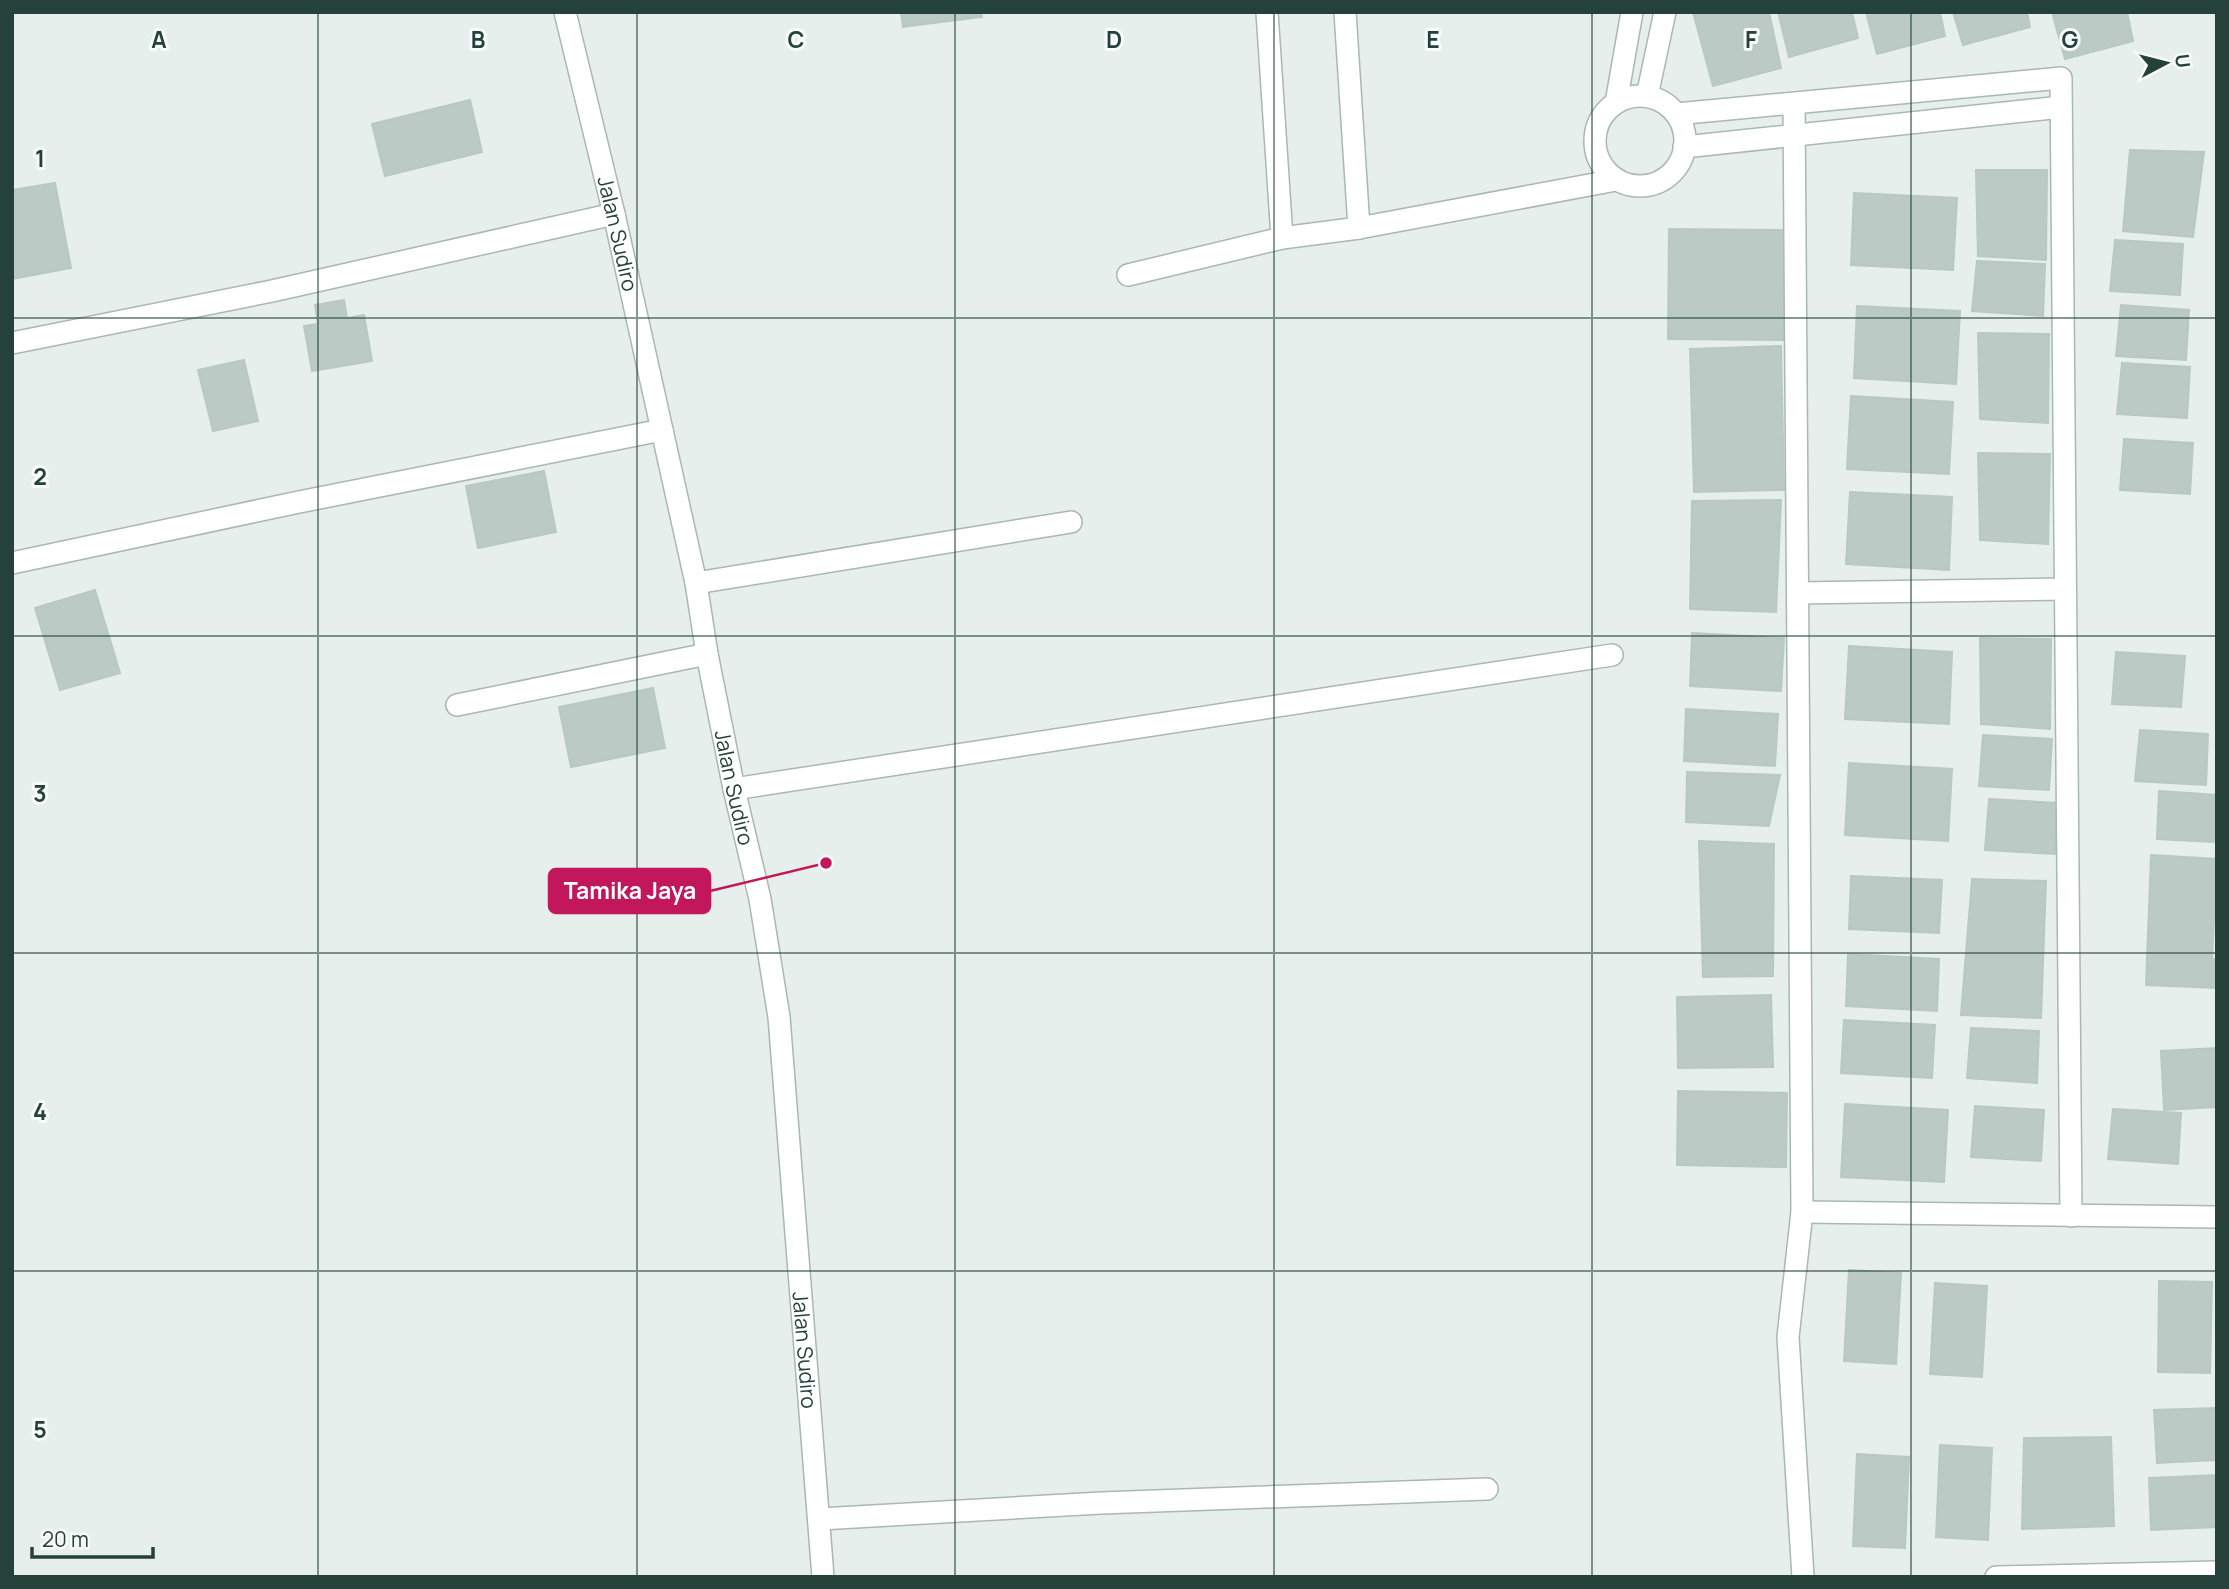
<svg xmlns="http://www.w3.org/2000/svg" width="2229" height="1589" font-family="Manrope,sans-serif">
	<rect width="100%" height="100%" fill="#e6efeb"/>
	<!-- building -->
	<g fill="#bbcac4" stroke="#b8c9c2" stroke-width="2">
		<path d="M901,12H981L982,17L903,27Z"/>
		<path d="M1693,12H1769L1781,68L1713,86Z"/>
		<path d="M1778,12H1852L1858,38L1789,57Z"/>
		<path d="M1866,12H1940L1945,36L1877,54Z"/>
		<path d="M1953,12H2027L2030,27L1963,45Z"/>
		<path d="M2052,12H2127L2133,41L2065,59Z"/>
		<path d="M470,100L482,152L385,176L372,124Z"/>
		<path d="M2130,150L2204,152L2193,237L2123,231Z"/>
		<path d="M1976,170H2047L2046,260L1978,256Z"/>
		<path d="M55,183L71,268L12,279V190Z"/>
		<path d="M1854,193L1957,198L1953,270L1851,265Z"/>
		<path d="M1669,229L1786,230L1785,340L1668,339Z"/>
		<path d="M2115,240L2183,244L2180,295L2110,291Z"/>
		<path d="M1977,261L2045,264L2043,316L1972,311Z"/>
		<path d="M344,300L347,318L364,315L372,361L312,371L304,326L318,324L315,305Z"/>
		<path d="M2121,305L2189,310L2186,360L2116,356Z"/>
		<path d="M1857,306L1960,311L1956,384L1854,378Z"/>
		<path d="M1978,333L2049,334L2048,423L1980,419Z"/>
		<path d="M1781,346L1784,490L1694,492L1690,349Z"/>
		<path d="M244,360L258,421L213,431L198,370Z"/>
		<path d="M2122,363L2190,367L2187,418L2117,414Z"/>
		<path d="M1851,396L1953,402L1949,474L1847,469Z"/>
		<path d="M2124,439L2193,443L2190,494L2120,490Z"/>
		<path d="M1978,453L2050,454L2048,544L1980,540Z"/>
		<path d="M544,471L556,532L478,548L466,486Z"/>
		<path d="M1850,492L1952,497L1949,570L1846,564Z"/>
		<path d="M1781,500L1776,612L1690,609L1692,501Z"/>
		<path d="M95,590L120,673L60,690L35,608Z"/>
		<path d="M1692,633L1784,638L1781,691L1690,686Z"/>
		<path d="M1980,638L2051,639L2050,729L1981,724Z"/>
		<path d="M1849,646L1952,652L1949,724L1845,719Z"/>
		<path d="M2116,652L2185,656L2181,707L2112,704Z"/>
		<path d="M653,688L665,748L571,767L559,707Z"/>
		<path d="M1686,709L1778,714L1775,766L1684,761Z"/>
		<path d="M2140,730L2208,734L2206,785L2135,781Z"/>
		<path d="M1983,735L2052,739L2049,790L1979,786Z"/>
		<path d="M1849,763L1952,769L1948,841L1845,835Z"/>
		<path d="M1687,772L1780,775L1769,826L1686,822Z"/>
		<path d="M2159,791L2217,795V836H2215L2214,842L2157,839Z"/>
		<path d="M1989,799L2058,803L2055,854L1985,850Z"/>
		<path d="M1699,841L1774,844L1773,976L1703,977Z"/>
		<path d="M2151,855L2217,859L2212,959H2217V988L2146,985Z"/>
		<path d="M1851,876L1942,880L1939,933L1849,929Z"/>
		<path d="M1972,879L2046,881L2041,1018L1961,1015Z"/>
		<path d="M1848,954L1939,959L1937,1011L1846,1006Z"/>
		<path d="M1771,995L1773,1067L1678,1068L1677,997Z"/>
		<path d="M1844,1020L1935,1025L1932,1078L1841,1073Z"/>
		<path d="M1971,1028L2039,1031L2037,1083L1967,1078Z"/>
		<path d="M2217,1048V1107L2164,1110L2161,1051Z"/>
		<path d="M1678,1091L1787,1093L1786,1167L1677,1165Z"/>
		<path d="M1845,1104L1948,1110L1944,1182L1841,1177Z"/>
		<path d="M1975,1106L2044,1110L2041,1161L1971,1157Z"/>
		<path d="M2113,1109L2181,1113L2178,1164L2108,1159Z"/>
		<path d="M1849,1270L1901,1273L1896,1364L1844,1361Z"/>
		<path d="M2159,1281L2212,1282L2210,1373L2158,1372Z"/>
		<path d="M1935,1283L1987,1286L1982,1377L1930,1374Z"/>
		<path d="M2217,1408V1460L2157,1463L2154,1410Z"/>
		<path d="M2111,1437L2114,1526L2022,1529L2024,1438Z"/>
		<path d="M1940,1445L1992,1448L1988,1540L1936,1537Z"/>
		<path d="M1857,1454L1909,1457L1905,1548L1853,1546Z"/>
		<path d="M2217,1475V1527L2151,1530L2149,1478Z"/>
	</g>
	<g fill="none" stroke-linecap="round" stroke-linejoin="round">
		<defs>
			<g id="minor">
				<path id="s1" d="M565,12L614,214L696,583L707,654L734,789L760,899L779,1017L823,1577"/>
				<path d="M1267,12L1282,238"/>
				<path d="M1345,12L1359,228"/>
				<path d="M1647,96L1665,12"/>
				<circle cx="1640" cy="141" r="45"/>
				<path d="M1616,103L1632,12"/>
				<path d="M1794,104L1802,1212L1788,1337L1803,1577"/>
				<path d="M1676,114L2061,78L2071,1216"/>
				<path d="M1684,147L2061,107"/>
				<path d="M1128,275L1282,238L1359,228L1616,180"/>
				<path d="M12,343L272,291L614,214"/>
				<path d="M12,563L299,502L662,430"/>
				<path d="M696,583L1071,522"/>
				<path d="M1798,593L2065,589"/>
				<path d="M457,705L707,654"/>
				<path d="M734,789L1612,655"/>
				<path d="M1802,1212L2217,1217"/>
				<path d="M820,1519L1101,1503L1487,1489"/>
				<path d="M1996,1577L2217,1572"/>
			</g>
		</defs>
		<!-- minor casing -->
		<use href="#minor" stroke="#a8b8b2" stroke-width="24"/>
		<!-- minor -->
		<use href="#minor" stroke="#fff" stroke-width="21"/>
	</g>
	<!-- grid -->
	<path fill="none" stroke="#24423a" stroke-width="2" stroke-opacity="0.55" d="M318,12V1577M637,12V1577M955,12V1577M1274,12V1577M1592,12V1577M1911,12V1577M12,318H2217M12,636H2217M12,953H2217M12,1271H2217"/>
	<g text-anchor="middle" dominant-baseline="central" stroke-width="6" stroke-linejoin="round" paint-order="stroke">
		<!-- street labels -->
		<g font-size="21" fill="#24423a" stroke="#f7fbf9">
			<text stroke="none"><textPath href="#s1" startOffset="228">Jalan Sudiro</textPath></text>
			<text stroke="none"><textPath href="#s1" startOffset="794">Jalan Sudiro</textPath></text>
			<text stroke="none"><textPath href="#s1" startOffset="1362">Jalan Sudiro</textPath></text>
		</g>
	</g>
	<g font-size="23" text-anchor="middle" font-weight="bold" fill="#24423a" stroke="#f7fbf9" stroke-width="6" stroke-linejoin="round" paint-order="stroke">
		<text x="159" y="48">A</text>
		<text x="478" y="48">B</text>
		<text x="796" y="48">C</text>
		<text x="1114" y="48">D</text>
		<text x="1433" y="48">E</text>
		<text x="1751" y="48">F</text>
		<text x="2070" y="48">G</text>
		<text x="40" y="167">1</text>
		<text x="40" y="485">2</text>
		<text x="40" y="802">3</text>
		<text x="40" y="1120">4</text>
		<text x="40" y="1438">5</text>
	</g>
	<!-- callouts -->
	<path fill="none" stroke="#c2185b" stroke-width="2.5" d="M826 863L710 891"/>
	<circle fill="#c2185b" stroke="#f7fbf9" stroke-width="2.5" cx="826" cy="863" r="7"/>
	<rect fill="#c2185b" stroke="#c2185b" stroke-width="2.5" x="549" y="869" width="161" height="44" rx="7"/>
	<g font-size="23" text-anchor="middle" font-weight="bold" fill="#fff">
		<text x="630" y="899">Tamika Jaya</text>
	</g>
	<!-- border -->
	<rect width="2229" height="1589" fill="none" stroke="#24423a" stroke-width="28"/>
	<!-- north arrow -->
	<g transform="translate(2166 63) rotate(83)" stroke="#f7fbf9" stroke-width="5" paint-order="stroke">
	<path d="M0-5L12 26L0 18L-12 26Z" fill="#24423a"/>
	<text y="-10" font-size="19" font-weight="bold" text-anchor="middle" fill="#24423a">U</text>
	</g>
	<!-- scale -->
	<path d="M32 1547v10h121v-10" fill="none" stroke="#24423a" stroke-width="3.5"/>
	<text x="42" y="1547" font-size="21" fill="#24423a" stroke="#f7fbf9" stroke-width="5" paint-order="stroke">20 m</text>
</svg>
